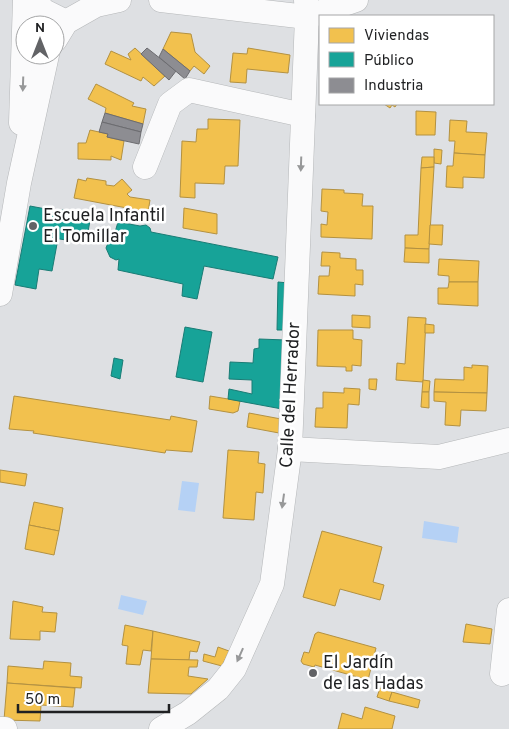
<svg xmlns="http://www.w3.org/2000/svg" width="509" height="729" font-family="Overpass,sans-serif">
	<rect width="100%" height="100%" fill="#dee0e3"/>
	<!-- water -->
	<g fill="#b5d1f5">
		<path d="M182,481L199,483L195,512L178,510Z"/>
		<path d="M424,521L459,527L457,543L422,538Z"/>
		<path d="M121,595L147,601L143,615L118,609Z"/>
	</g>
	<!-- homes -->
	<g fill="#f2c14e" stroke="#b39141">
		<path d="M171,32L191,34L195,52L210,66L204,74L194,66L190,71L163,49Z"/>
		<path d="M135,48L165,76L154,86L143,77L141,81L105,64L111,51L131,60L128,54Z"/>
		<path d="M248,48L290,55L288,73L247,69L246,83L230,82L233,53L247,54Z"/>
		<path d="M96,84L134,103L132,106L146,109L143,124L105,113L106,108L88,99Z"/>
		<path d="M384,104H397L395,107L392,105L390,108Z"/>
		<path d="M416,111L436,112L435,135H416Z"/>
		<path d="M208,119L240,120L238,166H225L224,184L195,183V198L180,197L182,141L196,142L197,129H208Z"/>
		<path d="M450,120L467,121L466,132L487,133L485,155L454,153L455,141H449Z"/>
		<path d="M90,130L108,134L107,137L124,141L121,160L111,156V160L78,159V143H86Z"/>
		<path d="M434,149L442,150L441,164L434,163Z"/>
		<path d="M454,153L485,155L484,178L463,177V188L446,187L447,166H453Z"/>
		<path d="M422,157H434V167L421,168Z"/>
		<path d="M434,167L429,249L405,248V235H418L421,168Z"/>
		<path d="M87,178L106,181V185L114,186L122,179L132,190L127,194L130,197L150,200L148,212L74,198L78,179L86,181Z"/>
		<path d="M322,189L344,190V193L363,194L362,206H373L372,239L321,237V224L327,225L328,212L321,211Z"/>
		<path d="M184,208L217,214V234L183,228Z"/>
		<path d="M430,225H443L442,245L429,244Z"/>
		<path d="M405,248L429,249V263L404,262Z"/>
		<path d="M322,252L340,253V258L356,259V270H363V285L355,284V296L318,294L319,276H329L330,266H321Z"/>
		<path d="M439,259L479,261L478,282H449V276L438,275Z"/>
		<path d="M449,282H478V306L438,304V288H448Z"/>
		<path d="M352,315L370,316V328L352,327Z"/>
		<path d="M408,317L426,318L423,382L396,380L397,363L405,364Z"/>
		<path d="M425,324L434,325V333H425Z"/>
		<path d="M318,330H353V339L362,340L361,366L352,365V371H346V367L317,366Z"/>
		<path d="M472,365L488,366L487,393L434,392L435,379L464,380V367L472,368Z"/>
		<path d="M369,379H377L376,390L369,389Z"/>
		<path d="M423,380L430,381L429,392H422Z"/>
		<path d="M344,388L360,389L359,405L348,404L347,428L315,427L316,408H323V392L344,393Z"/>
		<path d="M422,392H429V408L421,407Z"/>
		<path d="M434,392L487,393L486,411L461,410L460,426L445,425L446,402L434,401Z"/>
		<path d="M14,396L170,420L171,416L197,421L192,452L166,450L165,453L33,433L34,431L9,429Z"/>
		<path d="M210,396L240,401L238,411L233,413L209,409Z"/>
		<path d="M249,413L281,419L279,433L247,427Z"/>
		<path d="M228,450L259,452L258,463L265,464L263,493L256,492L254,520L223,518Z"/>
		<path d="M0,470L27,474L25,486L0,482Z"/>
		<path d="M34,502L63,508L59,531L29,525Z"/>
		<path d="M29,525L59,531L54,555L25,549Z"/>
		<path d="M322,531L382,547L373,582L384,585L380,600L340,589L335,606L303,597Z"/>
		<path d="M13,601L43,607L42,612L57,613L55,632L40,631V640L10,639Z"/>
		<path d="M466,624L492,629L490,644L463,642Z"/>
		<path d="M125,625L153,631L151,651L143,650L140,665L126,664L128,646L122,645Z"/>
		<path d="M153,631L200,642L197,652L190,651L189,660L151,659Z"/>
		<path d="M318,632L376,648L368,680L315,665L314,667L303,664L301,661L304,652L309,653L315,634Z"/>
		<path d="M218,647L229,651L222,666L203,661L204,654L215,657Z"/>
		<path d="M151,659L198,660L197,667H189L188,676L208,679L191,694L148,693Z"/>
		<path d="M44,661L71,663L70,676L82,677L81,688L7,683L8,666L43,669Z"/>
		<path d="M7,683L75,688L73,707L41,705L40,721L4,720Z"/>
		<path d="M380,688L392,692L389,701L377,697Z"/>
		<path d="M392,692L420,700L418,708L389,701Z"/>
		<path d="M365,707L395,716L392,729H338L342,713L362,719Z"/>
	</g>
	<!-- public -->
	<g fill="#17a398" stroke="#197c75">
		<path d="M30,206L62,212V210L91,215L86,243L53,238L52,243L57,244L52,271L39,269L36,289L15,285Z"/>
		<path d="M118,222L140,226L146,225L150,228L151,232L278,257L273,279L204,266L197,299L182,296L183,284L118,270L119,259L116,260L110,257L106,248L108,243L113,239Z"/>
		<path d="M278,282L289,283L287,330H277Z"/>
		<path d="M185,327L212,332L203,382L176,377Z"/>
		<path d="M259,339L286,340L282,409L228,399L229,389L252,394V380L229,379L230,362L253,363L254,349L259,348Z"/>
		<path d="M114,358L123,360L120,379L111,376Z"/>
	</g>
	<!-- industry -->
	<g fill="#8d8d92" stroke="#6c6c70">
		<path d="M147,48L176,71L169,80L141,54Z"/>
		<path d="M163,49L190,71L185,79L159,57Z"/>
		<path d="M105,113L143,124L141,132L102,122Z"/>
		<path d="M102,122L141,132L139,144L107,137L108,134L99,132Z"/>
	</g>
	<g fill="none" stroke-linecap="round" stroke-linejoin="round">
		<defs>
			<g id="street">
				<path d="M34,0L44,11L66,22"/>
				<path d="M161,0L307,17L356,0"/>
				<path d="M55,40L66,22L96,5L119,0"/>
				<path d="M21,123L25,0"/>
				<path d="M145,167L170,104L189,90L303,115"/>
				<path d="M0,294L19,183L47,55"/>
				<path d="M290,449L439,457L509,440"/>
				<path d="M509,610L502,674L509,671"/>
				<path d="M0,729H5"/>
				<path d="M161,729L188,713L218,689L234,669L272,584L290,449L307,17L306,0"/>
			</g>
		</defs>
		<!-- street casing -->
		<use href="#street" stroke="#b5b7b9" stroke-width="25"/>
		<!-- street -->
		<use href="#street" stroke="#fafafb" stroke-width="24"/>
	</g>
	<!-- one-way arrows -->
	<defs><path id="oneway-solid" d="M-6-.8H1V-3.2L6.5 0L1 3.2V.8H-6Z" transform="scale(1.25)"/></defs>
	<g fill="#979899">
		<use href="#oneway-solid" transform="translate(23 84) rotate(92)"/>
		<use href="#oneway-solid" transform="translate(301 164) rotate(92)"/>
		<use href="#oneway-solid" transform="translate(283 501) rotate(98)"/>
		<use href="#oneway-solid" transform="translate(240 655) rotate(114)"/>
	</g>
	<!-- markers -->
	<g fill="#626366" stroke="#fff" stroke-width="2">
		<circle cx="33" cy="226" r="5"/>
		<circle cx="313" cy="673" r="5"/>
	</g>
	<g text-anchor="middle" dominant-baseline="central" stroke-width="5" stroke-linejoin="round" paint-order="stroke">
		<!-- poi labels -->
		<g font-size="18" fill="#1f2022" stroke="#fff" text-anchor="start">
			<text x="43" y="216">Escuela Infantil<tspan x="43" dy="21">El Tomillar</tspan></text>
			<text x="323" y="663">El Jardín<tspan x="323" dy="21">de las Hadas</tspan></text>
		</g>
		<!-- street labels -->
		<g font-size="18" fill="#1f2022" stroke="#fff">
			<text transform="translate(291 395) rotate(-87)">Calle del Herrador</text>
		</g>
	</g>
	<!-- legend -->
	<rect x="319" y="15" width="175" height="90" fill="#ffffff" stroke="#a5a6a7"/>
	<rect x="329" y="28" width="25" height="15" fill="#f2c14e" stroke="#a5a6a7"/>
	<text x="364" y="40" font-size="15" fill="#1f2022">Viviendas</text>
	<rect x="329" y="52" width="25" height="15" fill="#17a398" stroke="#a5a6a7"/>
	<text x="364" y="65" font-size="15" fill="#1f2022">Público</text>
	<rect x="329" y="78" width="25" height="15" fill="#8d8d92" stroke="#a5a6a7"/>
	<text x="364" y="90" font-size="15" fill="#1f2022">Industria</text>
	<!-- north arrow -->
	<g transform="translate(40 40)"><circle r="24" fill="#ffffff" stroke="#a5a6a7"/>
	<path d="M0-4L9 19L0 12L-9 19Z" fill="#626366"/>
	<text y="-8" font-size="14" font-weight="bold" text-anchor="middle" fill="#1f2022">N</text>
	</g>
	<!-- scale -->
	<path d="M18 704v8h151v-8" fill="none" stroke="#1f2022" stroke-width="2.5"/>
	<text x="25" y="704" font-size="15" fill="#1f2022" stroke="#ffffff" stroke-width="4" paint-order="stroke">50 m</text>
</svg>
